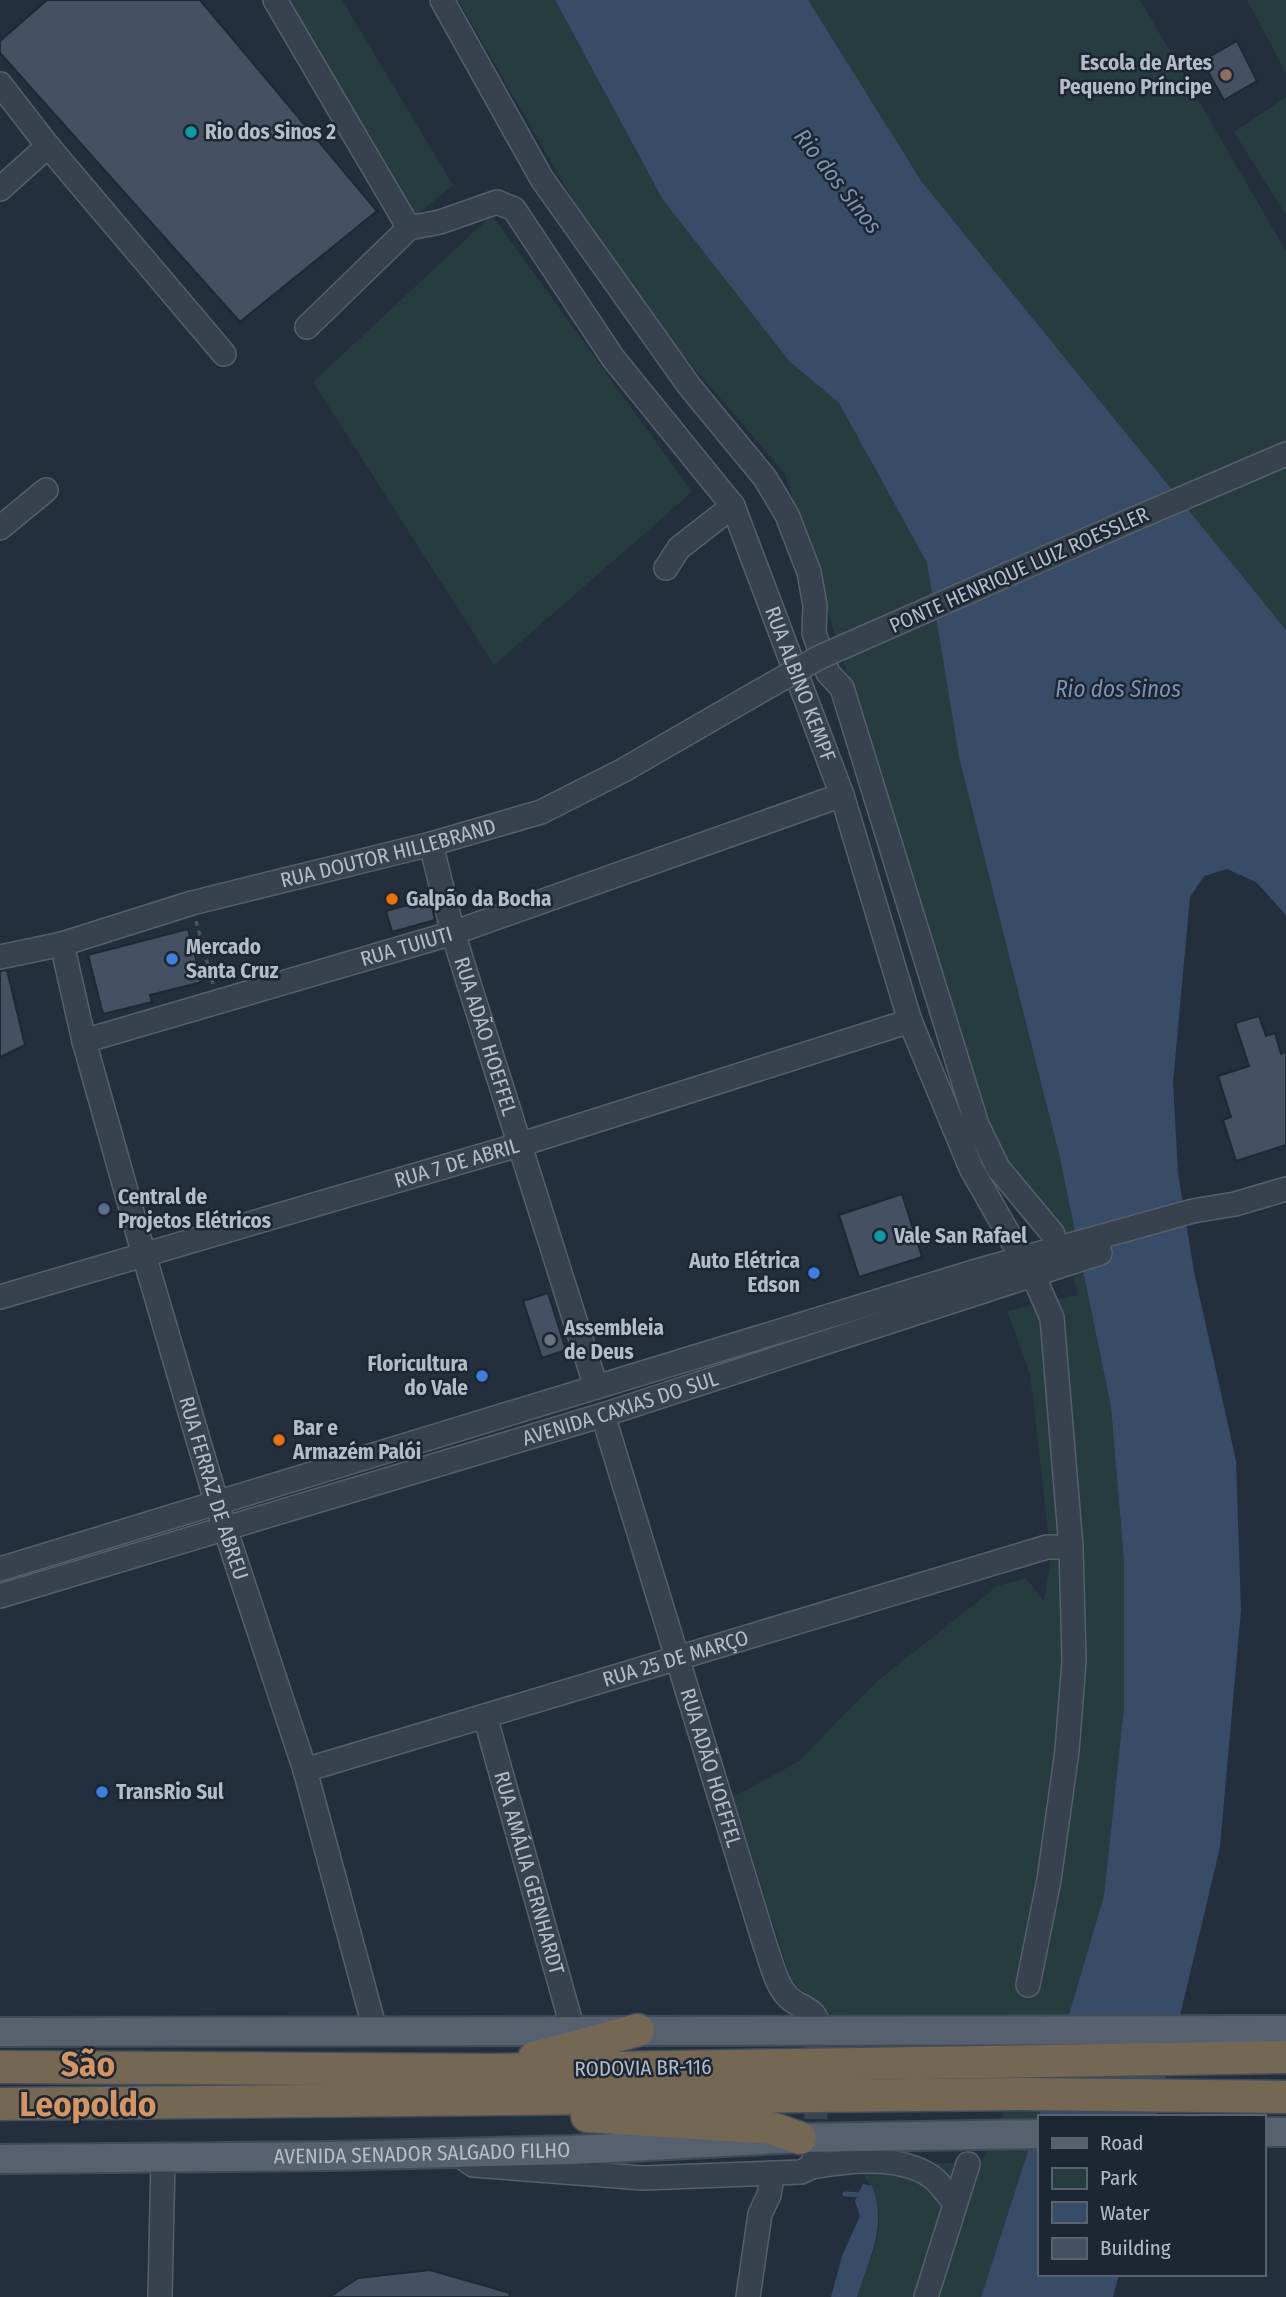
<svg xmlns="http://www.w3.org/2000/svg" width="1286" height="2297" font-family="'Fira Sans Condensed',sans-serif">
	<rect width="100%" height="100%" fill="#242f3e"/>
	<!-- green -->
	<g fill="#263c3f">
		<path d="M285,0H342L453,185L414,217Z"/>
		<path d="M458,0H555L663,200L789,361L839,403L927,563L959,757L1060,1158L1111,1407L1124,1561V1707L1104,1896L1068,2027L981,2297H857C875,2243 896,2216 857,2166L981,2162L1002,2118L1014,2026L836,2017L792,1983L733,1797L798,1762L876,1682L997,1586L1026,1578L1044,1602L1051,1557L1030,1374L1007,1311L1078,1295L1060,1229L993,1144L785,474L663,331L585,221Z"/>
		<path d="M808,0H1140L1286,251V630L922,182Z"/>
		<path d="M1247,0H1286V73Z"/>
		<path d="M1286,97V215L1234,132Z"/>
		<path d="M492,215L692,492L494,665L313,382Z"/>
	</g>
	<!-- water -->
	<g fill="#394c67">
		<path d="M555,0H808L922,182L1286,630V915L1256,882L1227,869L1204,876L1190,897L1173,1083L1178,1173L1194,1272L1236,1461L1241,1610L1220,1847L1156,2117H1039L1104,1896L1124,1707V1561L1111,1407L1060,1158L959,757L927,563L839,403L789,361L663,200Z"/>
		<path d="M1039,2117V2274H1119L1113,2297H981Z"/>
		<path d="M863,2184L872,2186C888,2225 869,2259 857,2297H831L842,2256L860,2216L855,2201Z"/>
	</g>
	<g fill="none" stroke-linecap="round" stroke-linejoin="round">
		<!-- stream -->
		<path stroke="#394c67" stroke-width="5" d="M845,2194L863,2195"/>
	</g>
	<!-- building -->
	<g fill="#455162" stroke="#1f2835" stroke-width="2">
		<path d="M47,0H200L377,211L240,322L0,53V41Z"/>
		<path d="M1237,41L1257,81L1224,100L1202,61Z"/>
		<path d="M430,899L435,920L392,932L386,911Z"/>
		<path d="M188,929L202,982L150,995L152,1002L103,1014L88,955Z"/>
		<path d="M7,970L25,1045L0,1057V971Z"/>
		<path d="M1259,1016L1266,1036L1275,1033L1281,1054L1286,1052V1145L1236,1161L1223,1120L1231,1117L1218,1076L1249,1066L1235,1023Z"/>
		<path d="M902,1194L922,1257L859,1277L839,1215Z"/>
		<path d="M548,1293L566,1350L542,1358L523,1301Z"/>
		<path d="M430,2270L510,2293L509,2297H329L358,2278Z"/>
	</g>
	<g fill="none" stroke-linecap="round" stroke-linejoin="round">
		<!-- minor-tunnel -->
		<path stroke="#3a4453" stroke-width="23" stroke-dasharray="23 11" stroke-linecap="butt" d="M815,2153L818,2023"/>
		<defs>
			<g id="minor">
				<path d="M275,0L409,228"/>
				<path d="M442,0L542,179L690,387L765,478L787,515L809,572L815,605L814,633L828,673L842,688L977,1125L998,1168L1053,1234"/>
				<path d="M0,84L48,146L224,354"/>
				<path d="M0,189L48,146"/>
				<path id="s1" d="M307,327L409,228L440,222L497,202L514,209L613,358L733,506L842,795L910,1021L971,1168L1038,1286L1052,1318L1071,1547L1074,1661L1067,1751L1049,1880L1028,1985"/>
				<path d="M1134,519L1286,454"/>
				<path d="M0,528L46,490"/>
				<path d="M666,568L679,548L733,506"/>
				<path id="s2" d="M431,844L453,933L596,1387"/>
				<path id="s3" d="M62,944L84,1041L144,1255L217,1504L305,1770L375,2030"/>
				<path id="s4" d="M0,957L62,944L192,903L431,844L541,812L622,771L755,694"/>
				<path id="s5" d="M84,1041L453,933L842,795"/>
				<path id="s6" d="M0,1297L522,1144L910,1021"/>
				<path id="s7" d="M603,1415L765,1945C771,1961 776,1986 789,1998C800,2008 813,2007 818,2023"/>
				<path d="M0,1569L980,1270L1193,1211L1235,1204L1286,1189"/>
				<path id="s8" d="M0,1596L603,1415L1100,1253"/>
				<path id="s9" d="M485,1716L573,2030"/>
				<path id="s10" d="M305,1770L1047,1547H1071"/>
				<path d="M466,2160L473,2165L643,2178L801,2172L811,2167L815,2156"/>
				<path d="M811,2167C848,2161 899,2154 932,2177C940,2183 947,2194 954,2202"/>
				<path d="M160,2297L163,2158"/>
				<path d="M748,2297L760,2214L769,2195L773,2173"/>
				<path d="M926,2297L968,2164"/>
			</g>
			<g id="major">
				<path d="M0,2032L1286,2030"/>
				<path d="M1263,2132H1286"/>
				<path id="s11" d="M0,2159L331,2156L572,2150L800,2138L1039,2134"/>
			</g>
			<g id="highway">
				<path d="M534,2058L638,2030"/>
				<path d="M0,2067L492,2070L1286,2057"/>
				<path d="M0,2104L1022,2094L1286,2097"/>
				<path d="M587,2116L771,2128L800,2138"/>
			</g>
		</defs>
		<!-- minor casing -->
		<use href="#minor" stroke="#565f6c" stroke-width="26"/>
		<!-- major casing -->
		<use href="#major" stroke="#414a57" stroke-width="32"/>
		<!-- highway casing -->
		<use href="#highway" stroke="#434c59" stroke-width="35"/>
		<!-- path -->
		<path stroke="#44595c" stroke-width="3.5" stroke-dasharray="5 5" stroke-linecap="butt" d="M196,921L213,984"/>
		<!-- minor -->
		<use href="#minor" stroke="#38414e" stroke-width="23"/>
		<!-- major -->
		<use href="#major" stroke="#56606e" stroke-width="28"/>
		<!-- highway -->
		<use href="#highway" stroke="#746855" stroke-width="32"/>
		<defs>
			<path id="minor-bridge" d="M755,694L820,657L1134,519"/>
		</defs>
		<!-- minor-bridge casing -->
		<use href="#minor-bridge" stroke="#565f6c" stroke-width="26" stroke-linecap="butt"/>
		<!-- minor-bridge -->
		<use href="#minor-bridge" stroke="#38414e" stroke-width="23"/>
	</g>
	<!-- markers -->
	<circle fill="#8d6e63" stroke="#1d2633" stroke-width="2.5" cx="1226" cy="75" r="7"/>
	<g fill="#0f9aa8" stroke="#1d2633" stroke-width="2.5">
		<circle cx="191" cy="132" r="7"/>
		<circle cx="880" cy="1236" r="7"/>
	</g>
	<g fill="#e8710a" stroke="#1d2633" stroke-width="2.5">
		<circle cx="392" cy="899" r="7"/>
		<circle cx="279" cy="1440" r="7"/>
	</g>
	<g fill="#3f7fe0" stroke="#1d2633" stroke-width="2.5">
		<circle cx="172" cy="959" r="7"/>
		<circle cx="814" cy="1273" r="7"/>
		<circle cx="482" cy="1376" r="7"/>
		<circle cx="102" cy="1792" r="7"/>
	</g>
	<circle fill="#5c6f8a" stroke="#1d2633" stroke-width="2.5" cx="104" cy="1209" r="7"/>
	<circle fill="#6b7280" stroke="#1d2633" stroke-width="2.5" cx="550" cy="1340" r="7"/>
	<g text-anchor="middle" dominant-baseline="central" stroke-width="5" stroke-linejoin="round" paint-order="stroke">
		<!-- poi labels -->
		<g font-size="21" font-weight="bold" fill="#b4bcc9" stroke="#1d2633" text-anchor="start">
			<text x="1212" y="63" text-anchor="end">Escola de Artes<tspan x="1212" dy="24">Pequeno Príncipe</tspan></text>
			<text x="205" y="132">Rio dos Sinos 2</text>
			<text x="406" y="899">Galpão da Bocha</text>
			<text x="186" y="947">Mercado<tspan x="186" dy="24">Santa Cruz</tspan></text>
			<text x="118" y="1197">Central de<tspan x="118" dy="24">Projetos Elétricos</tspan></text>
			<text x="894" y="1236">Vale San Rafael</text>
			<text x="800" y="1261" text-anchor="end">Auto Elétrica<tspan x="800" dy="24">Edson</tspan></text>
			<text x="564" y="1328">Assembleia<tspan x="564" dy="24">de Deus</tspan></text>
			<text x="468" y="1364" text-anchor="end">Floricultura<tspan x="468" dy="24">do Vale</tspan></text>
			<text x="293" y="1428">Bar e<tspan x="293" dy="24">Armazém Palói</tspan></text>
			<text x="116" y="1792">TransRio Sul</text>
		</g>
		<!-- street labels -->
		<g font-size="21" fill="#b4bcc9" stroke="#1d2633">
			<text transform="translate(1019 570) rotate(-24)">PONTE HENRIQUE LUIZ ROESSLER</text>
			<text stroke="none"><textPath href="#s1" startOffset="812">RUA ALBINO KEMPF</textPath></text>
			<text stroke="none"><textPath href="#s4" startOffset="402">RUA DOUTOR HILLEBRAND</textPath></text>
			<text stroke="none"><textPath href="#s5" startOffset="336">RUA TUIUTI</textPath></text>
			<text stroke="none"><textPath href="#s2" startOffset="200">RUA ADÃO HOEFFEL</textPath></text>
			<text stroke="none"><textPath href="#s6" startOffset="476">RUA 7 DE ABRIL</textPath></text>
			<text stroke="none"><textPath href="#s8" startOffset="648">AVENIDA CAXIAS DO SUL</textPath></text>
			<text stroke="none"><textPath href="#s3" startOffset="565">RUA FERRAZ DE ABREU</textPath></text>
			<text stroke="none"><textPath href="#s10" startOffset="387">RUA 25 DE MARÇO</textPath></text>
			<text stroke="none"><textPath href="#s7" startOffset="369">RUA ADÃO HOEFFEL</textPath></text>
			<text stroke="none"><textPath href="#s9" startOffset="163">RUA AMÁLIA GERNHARDT</textPath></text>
			<text transform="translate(643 2068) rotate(-1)">RODOVIA BR-116</text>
			<text stroke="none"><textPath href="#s11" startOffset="422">AVENIDA SENADOR SALGADO FILHO</textPath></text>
		</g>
		<!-- water labels -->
		<g font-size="23" font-style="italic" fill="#7c92b1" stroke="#1d2633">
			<text transform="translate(838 181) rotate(52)">Rio dos Sinos</text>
			<text x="1118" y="689">Rio dos Sinos</text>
		</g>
		<!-- town labels -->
		<g font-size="35" font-weight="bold" fill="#d59563" stroke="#1d2633">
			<text x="88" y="2064">São<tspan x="88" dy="40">Leopoldo</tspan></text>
		</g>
	</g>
	<!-- legend -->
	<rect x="1038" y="2115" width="228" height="161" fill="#1d2633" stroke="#59626f" stroke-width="2"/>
	<rect x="1052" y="2138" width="35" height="10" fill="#56606e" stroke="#59626f" stroke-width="2"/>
	<text x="1100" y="2150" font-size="21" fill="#b4bcc9">Road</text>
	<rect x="1052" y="2168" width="35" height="21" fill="#263c3f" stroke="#59626f" stroke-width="2"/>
	<text x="1100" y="2185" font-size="21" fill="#b4bcc9">Park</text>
	<rect x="1052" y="2202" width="35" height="21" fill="#394c67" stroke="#59626f" stroke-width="2"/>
	<text x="1100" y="2220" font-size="21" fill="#b4bcc9">Water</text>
	<rect x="1052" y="2238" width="35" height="21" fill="#455162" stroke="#59626f" stroke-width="2"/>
	<text x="1100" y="2255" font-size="21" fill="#b4bcc9">Building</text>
</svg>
